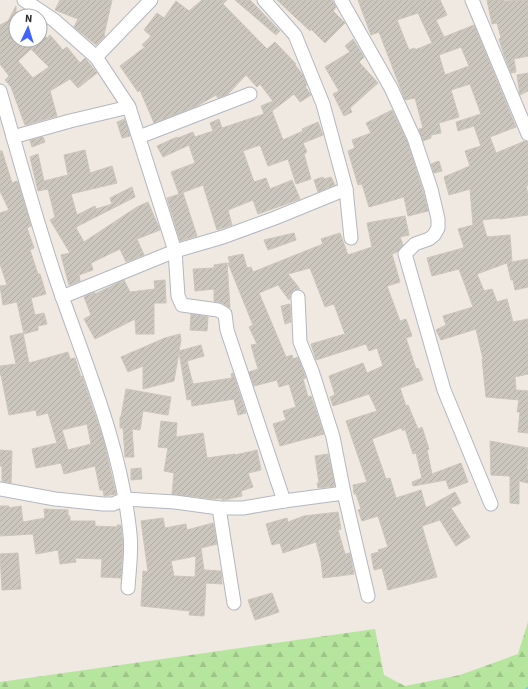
<svg xmlns="http://www.w3.org/2000/svg" width="528" height="689" font-family="'Source Sans 3',sans-serif">
	<defs>
		<pattern id="forest-firs" width="22" height="20" patternUnits="userSpaceOnUse"><rect width="22" height="20" fill="#b6e59e"/><path d="M5 1l3.5 6h-7zM16 11l3.5 6h-7z" fill="#9dc588"/></pattern>
		<pattern id="building-hatch" width="6" height="6" patternUnits="userSpaceOnUse"><rect width="6" height="6" fill="#cbc7bf"/><path d="M-1 1l2-2M0 6l6-6M5 7l2-2" fill="none" stroke="#afaba4"/></pattern>
	</defs>
	<rect width="100%" height="100%" fill="#efe9e1"/>
	<!-- forest -->
	<path fill="url(#forest-firs)" d="M528,622V689H0V682L375,629L384,675L405,686L460,675L518,654Z"/>
	<g fill="none" stroke-linecap="round" stroke-linejoin="round">
		<!-- stream -->
		<path stroke="#75cff0" stroke-width="3" d="M527,689L528,688"/>
	</g>
	<!-- building -->
	<g fill="url(#building-hatch)" stroke="#cbc5ba" fill-rule="evenodd">
		<path d="M60,0H112L104,35L105,36L96,45L74,27L78,19L55,10Z"/>
		<path d="M202,0H227L223,4L267,49L275,42L296,64L295,65L303,75L307,85L305,86L311,95L300,102L294,94L272,111L283,140L303,131L302,129L318,122L323,135L303,143L307,152L304,154L311,179L296,184L288,159L268,166L260,145L243,151L254,182L266,178L270,189L292,180L300,199L258,214L253,200L228,210L232,225L217,230L203,185L179,194L171,172L195,163L189,145L163,157L157,146L177,137L178,138L193,132L195,137L213,131L210,123L219,119L222,128L264,114L261,106L273,101L260,84L257,87L246,75L228,94L218,98L216,95L197,106L154,123L140,90L138,92L120,66L145,47L142,45L151,36L144,30L157,13L164,18L176,1L189,11Z"/>
		<path d="M235,0H250L280,31L276,35Z"/>
		<path d="M277,0H332L336,7L333,11L345,23L325,43L311,29L310,31Z"/>
		<path d="M358,0H440L447,15L436,20L444,37L474,25L516,127L490,137L496,153L525,141L528,142V186H526L528,194V215L500,219L499,218L482,220L487,237L510,235L512,261L477,274L484,291L492,289L497,302L507,299L513,322L528,319V374L515,377L516,390L528,391V433L518,432L520,412H517L519,400L486,397L482,359H483L476,329L441,340L436,330L446,325L443,316L473,307L459,269L432,276L427,258L463,248L464,247L458,229L473,225L470,189L449,195L444,177L470,166L465,151L481,146L474,126L458,131L456,122L481,114L470,84L451,90L459,117L439,123L441,133L431,135V138L423,141L419,129L423,128L415,98L405,100L379,32L371,35ZM418,13L432,43L415,50V48L409,50L397,20ZM461,47L469,66L445,75L439,55Z"/>
		<path d="M487,0H504V1L528,0V56L514,59L516,72L511,73L504,55L499,39L501,38L497,23L492,24Z"/>
		<path d="M16,6V40H40V31L47,38L50,35L63,50L67,47L80,63L85,58L97,73L78,88L70,79L50,91L57,116L25,125L11,87L5,80L9,76L0,64V25L8,21ZM31,49L49,67L33,78L18,61Z"/>
		<path d="M353,39L364,57L359,62L378,83L350,108L352,112L344,116L333,94L339,91L325,67L350,52L345,46Z"/>
		<path d="M528,73V91L520,95L517,75Z"/>
		<path d="M392,110L407,141L423,191L428,211L408,216L404,197L369,207L362,184L358,185L348,151L355,148L352,140L371,133L366,123Z"/>
		<path d="M125,119L130,136L122,138L117,122Z"/>
		<path d="M43,137L45,142L32,147L30,140Z"/>
		<path d="M85,150L90,173L112,166L117,183L71,194L77,215L95,206L96,209L112,204L110,198L132,187L135,197L78,226L76,228L84,242L137,207L148,202L160,230L137,239L144,255L126,262L120,249L91,263L93,270L79,275L80,281L69,285L61,255L70,253L50,220L55,217L48,189L38,191L30,157L38,154L44,181L68,175L64,155Z"/>
		<path d="M0,151H2L12,183L17,181L18,182L31,226L27,228L34,248L30,250L38,274H40L46,294L31,298L35,315L44,313L47,324L38,326V330L24,334L17,302L3,305L0,286L7,285L0,264V213L9,210L0,191Z"/>
		<path d="M439,161L442,171L434,173L431,164Z"/>
		<path d="M323,177L324,179L331,177L335,185L318,192L314,180Z"/>
		<path d="M183,193L197,236L180,241L167,198Z"/>
		<path d="M405,216L409,235L400,237L403,245L397,252L392,254L400,282L387,286L400,321L406,319L412,336L406,338L416,369L418,368L423,380L400,388L406,406L408,405L418,429L422,427L429,449L427,450L432,474L461,463L468,482L449,489L446,480L413,486L412,482L422,478L416,453L413,454L405,429L403,431L401,428L372,439L386,479L390,478L396,498L421,490L426,508L455,492L461,503L451,508L470,537L456,546L440,520L422,526L437,577L388,590L382,568L374,570L371,554L379,552L378,550L388,547L378,516L362,521L358,510L361,509L356,494H354L353,485L367,482L346,421L377,411L369,394L333,406L330,397L335,395L329,376L363,363L367,373L383,366L377,348L369,351L366,344L316,360L311,344L345,334L334,304L325,307L310,268L288,274L300,289L293,291L289,300L278,285L259,293L286,357L292,355L293,359L298,357L306,378L303,379L308,397L311,396L324,434L280,446L273,424L286,420L283,411L296,407L289,384L279,387L277,380L254,386L249,372L258,369L251,345L257,344L249,327L253,325L228,263H230L228,257L243,254L247,268L251,267L253,272L323,244L321,239L340,233L348,255L372,247L367,223Z"/>
		<path d="M294,233L296,240L268,250L264,240Z"/>
		<path d="M528,259V287L515,290L513,280H511L507,263Z"/>
		<path d="M227,263L230,308L222,303L214,301V289L195,291L193,269L214,268V265Z"/>
		<path d="M124,280L130,292L155,289L154,281L165,280L166,303H154V334H136L135,319L95,339L84,319L91,315L84,297L94,292L95,294Z"/>
		<path d="M290,304L291,322L285,324L281,306Z"/>
		<path d="M191,314L208,317L207,331L190,330Z"/>
		<path d="M23,333L29,363L68,352L70,359L75,358L81,377L82,376L103,438L116,494L104,496L103,490H100L95,466L64,474L61,463L36,468L32,449L57,443L48,413L37,416L36,410L9,415L1,375H0V366L16,364L10,336ZM87,424L91,444L68,450L62,430Z"/>
		<path d="M180,334L181,340L179,351L201,345L204,356L187,361L193,384L232,378L231,374L233,373L246,413L238,415L234,399L192,406L191,399L187,400L179,352L174,381L143,389V366L128,372L121,357L165,338Z"/>
		<path d="M126,389L171,397L168,415L143,411L140,430L132,429L134,457H125L123,428H120V417H121Z"/>
		<path d="M161,421L177,423L176,437L203,433L207,458L235,454V455L257,450L261,470L248,473L253,487L241,491L242,496L224,500H222V498L214,499L172,494L174,473L164,471L168,448L158,447Z"/>
		<path d="M490,441L528,448L527,469H528V483L519,481V504L510,503V476L491,475Z"/>
		<path d="M0,450L12,451L11,483L2,481V466H0Z"/>
		<path d="M328,454L335,486L318,488L317,483H319L315,456Z"/>
		<path d="M141,468L142,479L131,480V469Z"/>
		<path d="M0,506H9V508L21,506L23,522L45,518L44,509L68,510V516H70V521H95V526L117,527V525H121L123,547L121,578L101,577L102,559L75,558L76,562L60,564L58,550L36,554L33,534L0,536Z"/>
		<path d="M338,512L341,529L338,530L345,554L350,553L354,574L323,578L321,561L316,542L283,553L280,543L272,545L266,524L287,518L288,522L304,516Z"/>
		<path d="M163,518L165,528L186,524L187,530L213,523L217,544L201,548L204,570L221,571L222,584L206,583L204,616L189,615L190,611L141,606L143,571L148,572L141,521ZM196,556L195,577L174,576L171,561Z"/>
		<path d="M18,553L21,589L2,590L0,554Z"/>
		<path d="M272,593L279,612L255,620L248,600Z"/>
	</g>
	<g fill="none" stroke-linecap="round" stroke-linejoin="round">
		<defs>
			<g id="street">
				<path d="M24,0L54,20L96,57L129,107L175,251L178,296L182,305L218,310L225,314L227,330L284,501"/>
				<path d="M264,0L295,35L323,104L346,189L351,238"/>
				<path d="M341,0L391,88L414,138L431,189L438,219V228L434,235L429,239L415,244L405,254L444,390L491,504"/>
				<path d="M472,0L528,134"/>
				<path d="M96,57L151,0"/>
				<path d="M0,91C18,154 35,217 56,279C85,364 121,444 130,534C132,551 129,571 128,588"/>
				<path d="M13,137L70,121L129,107"/>
				<path d="M139,137L250,94"/>
				<path d="M62,297L175,251L223,237L275,218L346,189"/>
				<path d="M298,297L300,342L312,371L333,437L344,493L368,596"/>
				<path d="M0,489L55,499L103,504H113L125,499L175,502L219,508H243L284,501L344,493"/>
				<path d="M219,508L234,603"/>
			</g>
		</defs>
		<!-- street casing -->
		<use href="#street" stroke="#b4b7c1" stroke-width="15"/>
		<!-- street -->
		<use href="#street" stroke="#fff" stroke-width="13"/>
	</g>
	<!-- north arrow -->
	<g transform="translate(28 28) rotate(4)"><circle r="19" fill="#ffffff" stroke="#ababab"/>
	<path d="M0-3L7 15L0 10L-7 15Z" fill="#4264fb"/>
	<text y="-6" font-size="11" font-weight="bold" text-anchor="middle" fill="#2e2e2e">N</text>
	</g>
</svg>
